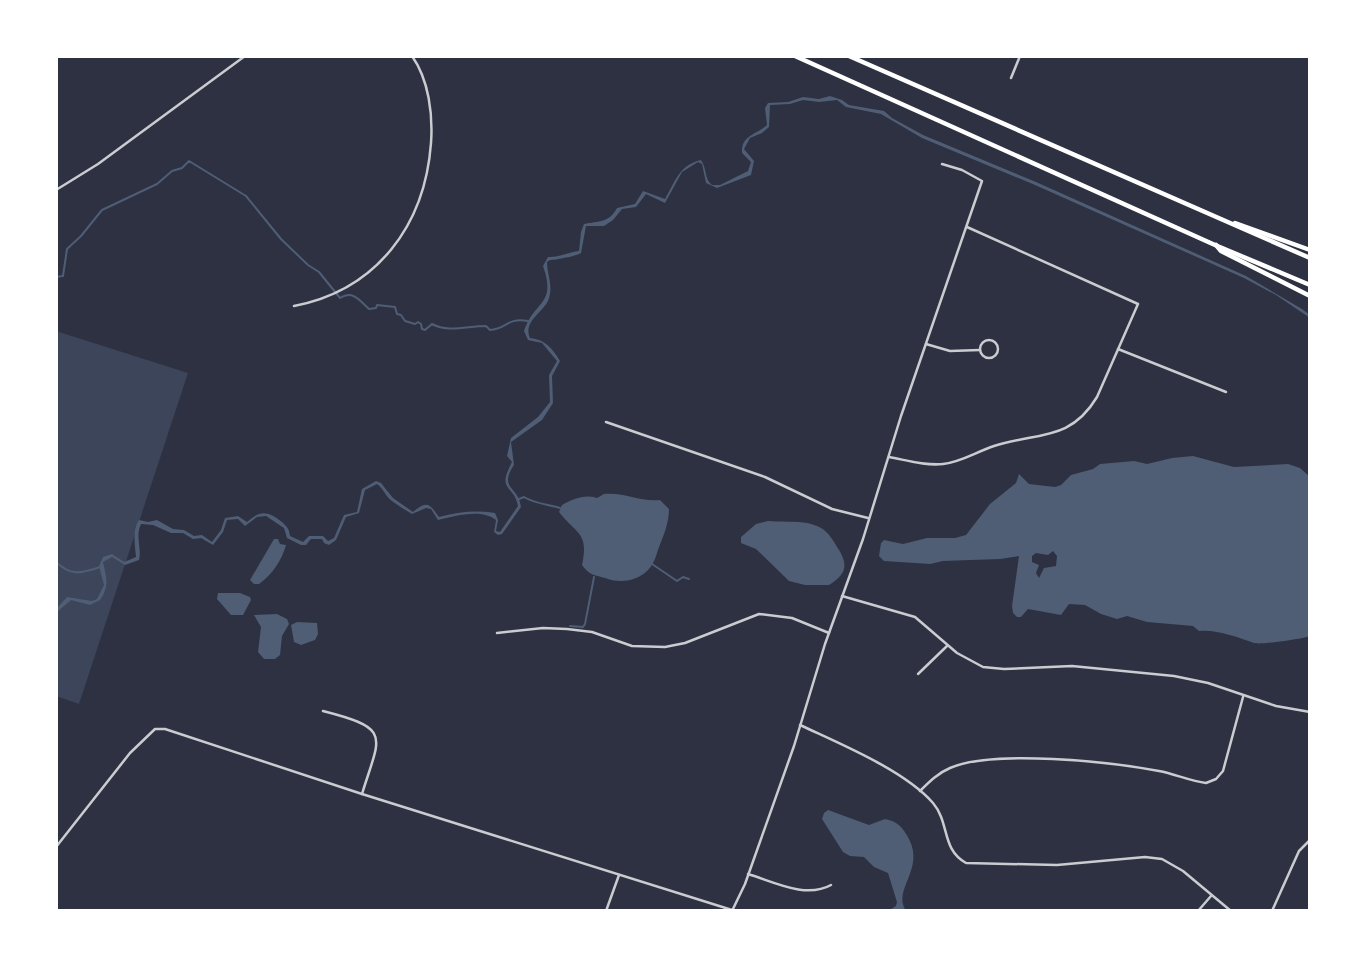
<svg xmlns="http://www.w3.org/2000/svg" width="1366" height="967" font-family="'Source Serif 4',serif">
	<rect width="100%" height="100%" fill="#2d3142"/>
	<!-- green -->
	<path fill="#3c4559" d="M56,331L188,373L79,704L56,696Z"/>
	<!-- water -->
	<g fill="#4f5d75" fill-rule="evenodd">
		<path d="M830,96L842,100L849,105L884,111L892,118L923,135L1036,182L1246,276L1302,309L1310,315V318L1276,295L1244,278L1035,185L922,138L881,114L846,107L837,100L819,102L803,100L790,104L770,105L769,127L762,133L750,138L744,149L754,161L751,175L717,188L706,183L702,164L698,162L682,172L665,203L646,194L636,207L622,209L613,220L604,226H586L581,253C577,256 555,260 550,260L547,262C547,275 554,287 548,301C541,314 523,322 530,338C546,340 552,348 560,361L552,376L553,403L542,420L511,442L514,465C498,489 519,486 521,507L502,534L498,535L494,532L496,520C481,508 455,516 438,520L431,509L426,508L412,514C405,510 399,506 392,501C386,497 383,488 377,484L365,490L359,513L346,517L336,540L329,545L324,543L322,539H311L306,545H301L287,538L284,528L266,516L257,517L245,526L238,519L227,520L223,532L213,545L201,538L193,539L183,533H171L153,525L141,524C135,536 142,549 139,560L125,565L112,557L103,562C106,576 110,586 100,600L90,605L71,600L56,613V609L67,597L92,601L97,599L104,585L99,566L103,557L112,554L124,562L136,557C135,546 132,530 139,520L148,522L157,520L173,529L184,530L194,536L202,535L212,542L221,530L225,518L238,516L247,522C260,510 268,511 282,522C287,527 289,528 290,536L303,542L309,536H323L328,541L334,538L344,515L357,512L362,489L376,481L381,483L393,498L413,512C428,499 430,505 439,517C457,512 476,510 495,513L498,520L496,531L500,532L518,506C514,484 496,492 512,462L507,456L511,438L538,417L550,402L549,375L557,361L542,343L528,340L524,331C534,300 557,306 543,266L548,257C556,258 569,252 579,251L581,232L584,224C599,221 609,223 617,208L635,204L643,191L665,199C675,182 679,165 701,160C707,168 704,179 712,185H720L748,171L751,162L742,153C741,135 756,135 767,125L765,108L768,103L788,102L803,97L819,99Z"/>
		<path d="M1193,456L1234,467L1288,464L1300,468L1310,477V636C1302,639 1261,645 1254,643C1238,637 1215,629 1199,631L1193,626L1147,622L1127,616L1117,619L1101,614L1085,605L1069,604L1061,615L1028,609L1021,617H1017L1013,613L1012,606L1019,556L1000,559L943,561L930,564L884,561L879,556L881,543L884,540L903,544L927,538H955L966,535L990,504L1016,483L1019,474L1029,484L1055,487L1061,485L1071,475L1093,469L1100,464L1134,461L1147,464L1172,458ZM1053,551L1057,556L1056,566L1044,568L1039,578L1036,573L1039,565L1032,562V556L1036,553L1048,555Z"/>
		<path d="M604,494C625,492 639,502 660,500L669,509C669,522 664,535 659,547C657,552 656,558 653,563C644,580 622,585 605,578C594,575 589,575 582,565C589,532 577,535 559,512L562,505C573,499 585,494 597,498Z"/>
		<path d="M768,521C778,522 798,521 807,523C826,527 830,535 839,550C849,566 845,575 829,585H805L789,581L756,549L741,543V537L756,524Z"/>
		<path d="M274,539H278L280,544L286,545C282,560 272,575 259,584H254L250,580Z"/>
		<path d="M218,593H240L250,597L251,600L243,615H231L217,599Z"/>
		<path d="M277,614L287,619L289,624L282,636L280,655L275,659H264L258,652L261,627L254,615Z"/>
		<path d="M297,622L317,623L318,634L315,640L301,645L294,642L291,625Z"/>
		<path d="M828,810L869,825L885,819C899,822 903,828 909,839C925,870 892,889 906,911H888L896,906L897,902L888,873L874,867L864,857L850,856L843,852L822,819L824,813Z"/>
	</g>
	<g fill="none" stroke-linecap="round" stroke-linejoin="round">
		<!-- stream -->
		<g stroke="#4f5d75" stroke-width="2">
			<path d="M56,277L63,276L67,249L81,236L102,210L157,184L172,171L182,168L189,161L246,196L281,239L308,265L319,272L340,298C353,290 359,300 369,309L376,308L377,305L395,307L397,314L401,315L405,321L415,324L418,322L421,324L422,329L425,330L432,324C449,333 467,326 486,326L490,330C507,329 507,317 528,321"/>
			<path d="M519,499L524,497C535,504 548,504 560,508"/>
			<path d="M56,562C72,577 81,573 100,567"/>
			<path d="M652,564L677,581L683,577L689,579"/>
			<path d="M570,626L583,627L585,624L594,577"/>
		</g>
		<!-- minor -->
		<g stroke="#caccd0" stroke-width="2.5">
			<path d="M1011,78L1020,56"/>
			<path d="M294,306C377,290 425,225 431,143C433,115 429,80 412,56"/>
			<circle cx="989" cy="349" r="9"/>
			<path d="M926,344L950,351L980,350"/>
			<path d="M1118,349L1226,392"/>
			<path d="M606,422L765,477L832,509L868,518"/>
			<path d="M889,457C906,460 925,466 943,464C961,462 976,452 994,446C1037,432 1070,442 1097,397L1138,304L967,227"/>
			<path d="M842,596L915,617L957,653L983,667L1004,669L1072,666L1174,676L1208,683L1276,706L1310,712"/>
			<path d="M497,633L543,628L567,629L592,632L632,646L665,647L685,643L759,614L792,618L829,633"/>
			<path d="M918,674L947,646"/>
			<path d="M323,711C393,729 380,735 362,794"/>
			<path d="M800,725C840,744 904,770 933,803C950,823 941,849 966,863L1057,865L1145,857L1162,859L1183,871L1231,911"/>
			<path d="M920,791C929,782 938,773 950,768C993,749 1112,762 1159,771C1175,774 1190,781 1206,783L1216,779L1223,771L1243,697"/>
			<path d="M56,847L130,753L155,729H165L362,794L732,910"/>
			<path d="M748,874C774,882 806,899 831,885"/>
			<path d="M606,911L619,875"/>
			<path d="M732,911L745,884L794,746L825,644L863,539L901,416L982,181L962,170L942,164"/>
			<path d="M1198,911L1211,896"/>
			<path d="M1272,911L1299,851L1310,840"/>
		</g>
		<!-- tertiary -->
		<path stroke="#caccd0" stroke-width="2.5" d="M56,190L98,164L245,56"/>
		<!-- motorway -->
		<g stroke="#fff" stroke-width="4.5">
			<path d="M795,56L1215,245L1310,285"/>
			<path d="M849,56L1310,258"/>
			<path d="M1235,223L1310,250"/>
			<path d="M1216,245L1221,251L1310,296"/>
		</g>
	</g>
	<!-- border -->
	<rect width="1366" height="967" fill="none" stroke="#ffffff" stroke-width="116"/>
</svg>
